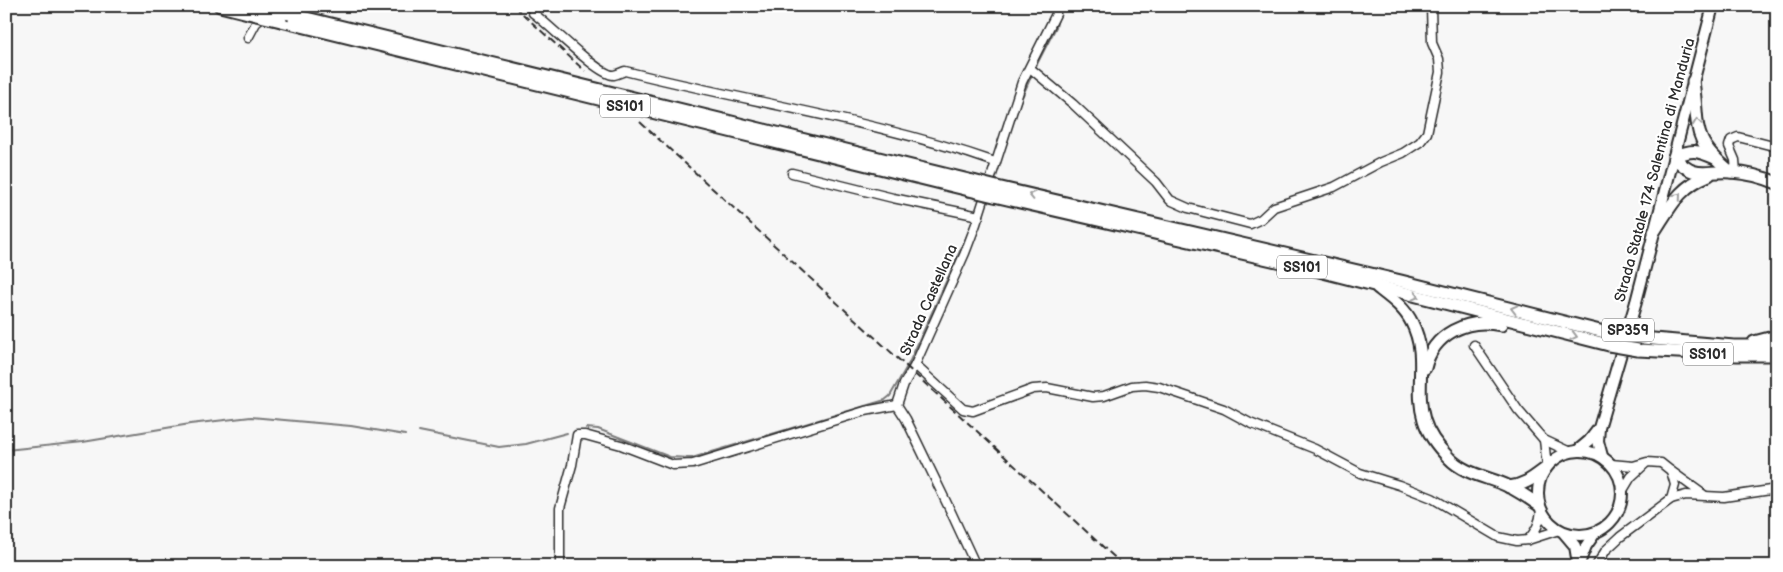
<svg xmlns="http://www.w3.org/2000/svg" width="1783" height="572" font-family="'Balsamiq Sans',sans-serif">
	<rect width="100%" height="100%" fill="#f7f7f7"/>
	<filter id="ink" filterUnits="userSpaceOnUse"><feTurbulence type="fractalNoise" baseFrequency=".02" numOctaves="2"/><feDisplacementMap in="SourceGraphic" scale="10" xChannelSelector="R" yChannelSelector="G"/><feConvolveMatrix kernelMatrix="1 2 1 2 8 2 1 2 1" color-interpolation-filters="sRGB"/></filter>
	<g filter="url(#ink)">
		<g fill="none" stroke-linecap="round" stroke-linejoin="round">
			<!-- stream -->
			<g stroke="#7b7b7b" stroke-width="2">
				<path d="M1035,68L1056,27L1061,6"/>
				<path d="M1011,128L1019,104L1033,72"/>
				<path d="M586,428L598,429L670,457L692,458L885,400L890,396L909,363L971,227"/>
				<path d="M419,431L499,447L526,444L567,433"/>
				<path d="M6,450L83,442L190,424L251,417L351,426L405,435"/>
			</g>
			<defs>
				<g id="minor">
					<path d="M531,6L533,13C549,24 599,76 614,75C618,74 622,72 625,71C748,102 875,120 995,162"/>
					<path d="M248,38L256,23L265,16"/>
					<path d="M1030,68L1073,104L1156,182L1170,200L1188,208L1250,224L1261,219L1274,207L1334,187L1381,162L1403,153L1420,142L1427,133L1440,72L1439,59L1432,43L1431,6"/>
					<path d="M1736,172L1735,160L1729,146L1731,140L1738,137L1777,147"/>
					<path d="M792,173L893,198L979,216"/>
					<path d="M1474,345L1518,410L1544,440L1570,452"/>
					<path d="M915,365L963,409L973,411L1033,389L1047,388L1093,397L1104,396L1132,386L1145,385L1159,387L1224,409L1250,423L1315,449L1360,473L1399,485L1432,498L1498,537L1517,541L1528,540L1559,530"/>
					<path d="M1544,440L1547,466"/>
					<path d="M1671,471L1704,495"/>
					<path d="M1622,492L1631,477L1646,463"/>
					<path d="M1671,499L1686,495L1724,497L1777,489"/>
					<path d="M1528,540C1536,531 1540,523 1541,510"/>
					<path d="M560,566V508L572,465L577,435H585L621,445L673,465L693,464L865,411L897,405"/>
					<path d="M976,566L951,512L906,419L897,405L904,384L915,365L965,253L976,224L1022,82L1056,14V6"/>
					<path d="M1596,566L1606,550L1620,537L1671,499L1675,485L1671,471L1661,463L1647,462L1633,466L1611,464"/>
				</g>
				<g id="major">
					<circle cx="1580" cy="493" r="42"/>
					<path d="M1577,451L1589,441L1599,428"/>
					<path d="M1602,456L1598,441L1599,428L1636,302L1713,6"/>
					<path d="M1564,533L1575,546L1578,564"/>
					<path d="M1578,566L1586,546L1595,533"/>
				</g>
				<g id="highway">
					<path d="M220,6L248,13"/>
					<path d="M290,14L973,181"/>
					<path d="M281,21L969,190"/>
					<path d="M1693,81C1700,128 1689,138 1731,172"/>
					<path d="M1715,158C1697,150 1692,149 1674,157C1696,181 1704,170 1731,172C1746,173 1763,177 1777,183"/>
					<path d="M997,187L1401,281L1612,334"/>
					<path d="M994,196L1311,269L1609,345"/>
					<path d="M1654,232C1671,206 1679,187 1709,175"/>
					<path d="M1378,288C1391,298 1405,308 1412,323C1429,356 1414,387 1424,420C1428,434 1439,448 1449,458C1465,475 1490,477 1510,487C1520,492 1530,499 1539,505"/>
					<path d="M1642,338L1734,346H1777"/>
					<path d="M1754,342L1777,336"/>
					<path d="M1638,350L1737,355H1777"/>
					<path d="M1425,368C1433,334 1467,317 1501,325"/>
					<path d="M1509,487C1525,485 1533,478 1545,469"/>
				</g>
			</defs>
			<!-- minor casing -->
			<use href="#minor" stroke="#2b2b2b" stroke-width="11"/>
			<!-- major casing -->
			<use href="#major" stroke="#2b2b2b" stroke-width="14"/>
			<!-- highway casing -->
			<use href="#highway" stroke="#2b2b2b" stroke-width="15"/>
			<!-- minor -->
			<use href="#minor" stroke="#fff" stroke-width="8"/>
			<!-- major -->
			<use href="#major" stroke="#fff" stroke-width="10"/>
			<!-- highway -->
			<use href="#highway" stroke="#fff" stroke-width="11"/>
			<!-- rail -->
			<g stroke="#2b2b2b" stroke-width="2" stroke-dasharray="8 4" stroke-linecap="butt">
				<path d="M514,6L585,71"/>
				<path d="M640,122L1124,566"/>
			</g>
			<defs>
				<g id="highway-bridge">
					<path d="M256,7L290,14"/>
					<path d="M248,13L281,21"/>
					<path d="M973,181L997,187"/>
					<path d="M969,190L994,196"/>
					<path d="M1612,334L1642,338"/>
					<path d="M1609,345L1638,350"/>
				</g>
			</defs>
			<!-- highway-bridge casing -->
			<use href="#highway-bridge" stroke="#2b2b2b" stroke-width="15" stroke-linecap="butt"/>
			<!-- highway-bridge -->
			<use href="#highway-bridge" stroke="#fff" stroke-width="11"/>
		</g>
		<!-- one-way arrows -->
		<defs><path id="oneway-chevron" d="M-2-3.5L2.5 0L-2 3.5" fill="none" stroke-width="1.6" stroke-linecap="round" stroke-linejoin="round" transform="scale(1.25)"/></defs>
		<g stroke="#a0a0a0">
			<use href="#oneway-chevron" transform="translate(1697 122) rotate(-98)"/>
			<use href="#oneway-chevron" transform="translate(1032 195) rotate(-167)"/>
			<use href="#oneway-chevron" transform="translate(1678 196) rotate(-50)"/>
			<use href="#oneway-chevron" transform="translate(1416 296) rotate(14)"/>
			<use href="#oneway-chevron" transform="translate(1514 309) rotate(-166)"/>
			<use href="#oneway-chevron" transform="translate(1574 336) rotate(15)"/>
		</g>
	</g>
	<g text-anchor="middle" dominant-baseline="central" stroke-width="4.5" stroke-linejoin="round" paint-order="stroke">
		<!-- shield labels -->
		<g fill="#fff" stroke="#6b6b6b" stroke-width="1">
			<rect x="600" y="94.5" width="50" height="23" rx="4"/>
			<rect x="1277" y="255.5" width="50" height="23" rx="4"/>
			<rect x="1602" y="318.5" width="52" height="23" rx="4"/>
			<rect x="1683" y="342.5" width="50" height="23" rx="4"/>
		</g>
		<g font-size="14" font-weight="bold" fill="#2b2b2b">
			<text x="625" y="106">SS101</text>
			<text x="1302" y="267">SS101</text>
			<text x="1628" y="330">SP359</text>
			<text x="1708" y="354">SS101</text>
		</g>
		<!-- street labels -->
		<g font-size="15" fill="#2b2b2b" stroke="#fff">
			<text transform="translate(1655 170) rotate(-75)">Strada Statale 174 Salentina di Manduria</text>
			<text transform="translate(929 300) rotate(-66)">Strada Castellana</text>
		</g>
	</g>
	<!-- margin -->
	<rect width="1783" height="572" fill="none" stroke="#fff" stroke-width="25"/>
	<rect x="12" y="12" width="1758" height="547" fill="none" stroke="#2b2b2b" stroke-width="2" filter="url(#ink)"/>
</svg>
